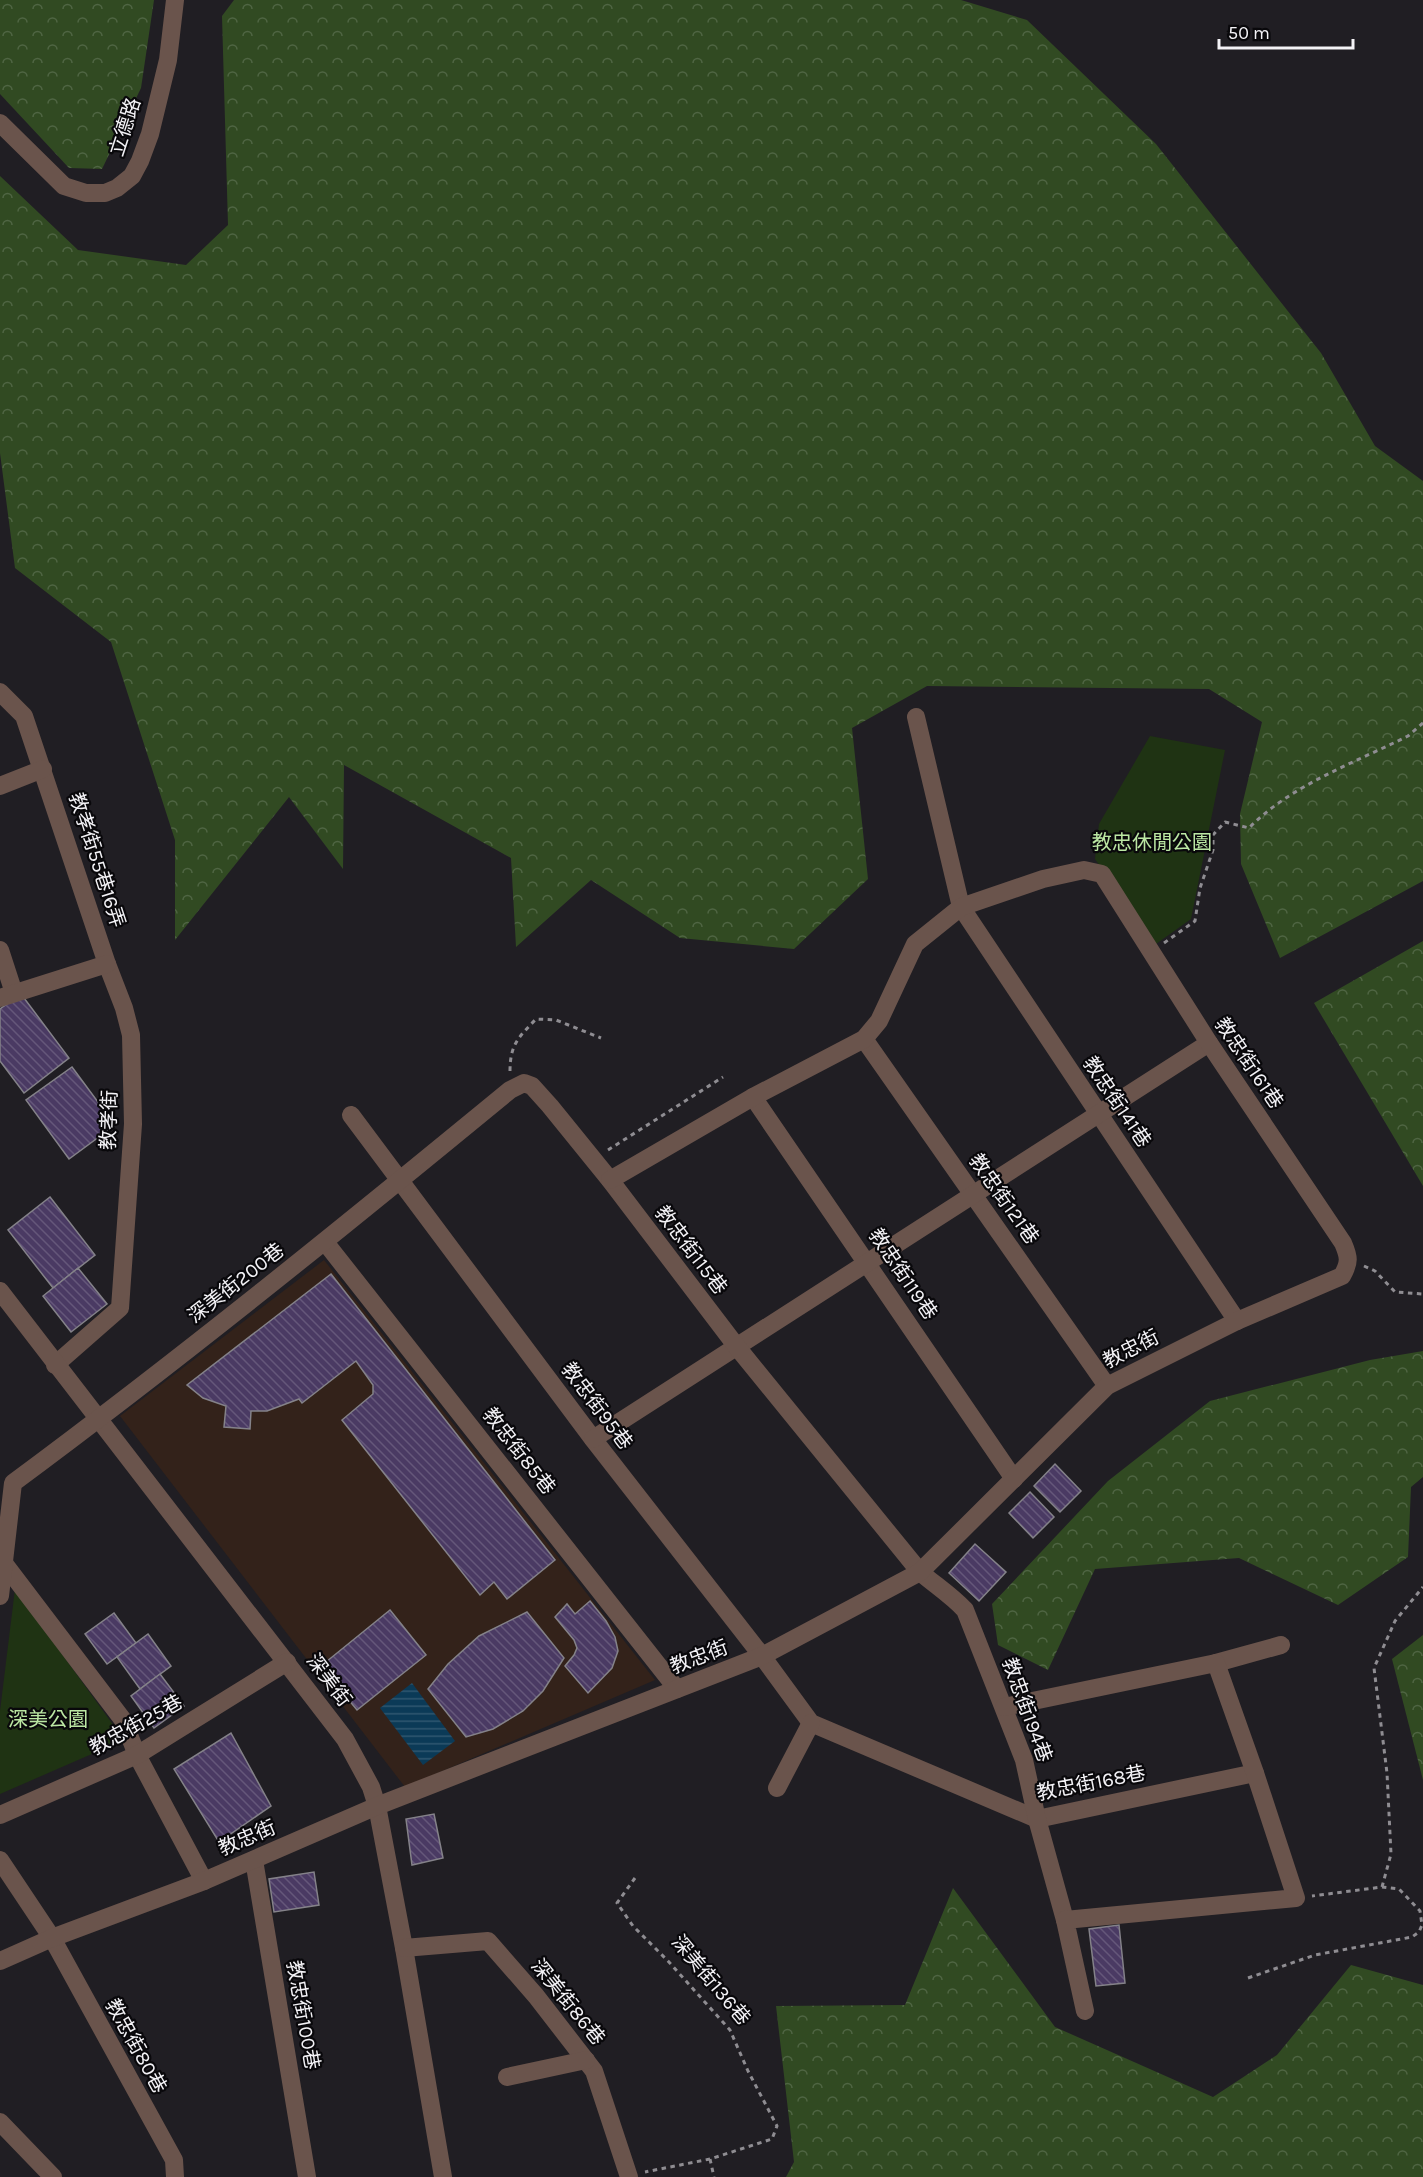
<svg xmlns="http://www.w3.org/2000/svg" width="1423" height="2177" font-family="Karla,'Noto Sans TC',sans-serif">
	<defs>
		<pattern id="forest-crowns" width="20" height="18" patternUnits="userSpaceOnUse" patternTransform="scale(1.5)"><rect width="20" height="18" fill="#314a22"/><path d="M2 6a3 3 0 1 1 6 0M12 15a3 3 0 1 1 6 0" fill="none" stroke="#4f6543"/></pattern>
		<pattern id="water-rules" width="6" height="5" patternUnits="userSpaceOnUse" patternTransform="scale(1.5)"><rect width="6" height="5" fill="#0b3a57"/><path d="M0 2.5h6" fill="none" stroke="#2f5770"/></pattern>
		<pattern id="building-back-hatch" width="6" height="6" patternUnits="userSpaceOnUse" patternTransform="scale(1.5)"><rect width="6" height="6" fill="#4a3a63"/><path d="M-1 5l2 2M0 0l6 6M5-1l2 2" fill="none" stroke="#65577a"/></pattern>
	</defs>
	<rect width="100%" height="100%" fill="#201e23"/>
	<!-- education -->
	<path fill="#33221a" d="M324,1260L655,1680L405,1787L120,1416Z"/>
	<!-- forest -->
	<g fill="url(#forest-crowns)">
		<path d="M0,0H154L141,88L102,169L69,168L0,94Z"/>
		<path d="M234,0H961L1027,20L1156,144L1321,353L1375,446L1423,481V881L1280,958L1241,864L1240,814L1262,722L1209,689L927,686L852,728L868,879L794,949L680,938L591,880L516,947L511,858L344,765L343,869L289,797L175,940V840L111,642L15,568L0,453V176L78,250L186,265L228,225L222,16Z"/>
		<path d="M1423,941V1186L1314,1003Z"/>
		<path d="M1423,1351V1477L1411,1487L1408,1557L1338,1605L1239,1558L1095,1569L1048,1670L998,1645L992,1604L1108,1481L1210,1401L1370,1360Z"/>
		<path d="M1423,1635V1780L1392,1659Z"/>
		<path d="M953,1888L1055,2027L1213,2097L1277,2055L1351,1965L1423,1985V2177H786L794,2162L776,2006L905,2005Z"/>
	</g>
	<!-- park -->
	<g fill="#1f3313">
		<path d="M1150,736L1225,750L1191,919L1156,944L1095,859L1099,824Z"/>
		<path d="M15,1589L124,1740L0,1794V1711Z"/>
	</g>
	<!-- water -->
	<path fill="url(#water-rules)" d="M412,1683L455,1741L423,1765L380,1708Z"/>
	<!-- building -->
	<g fill="url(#building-back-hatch)" stroke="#848289" stroke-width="1.5">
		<path d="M21,994L69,1058L24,1093L0,1061V1009Z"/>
		<path d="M72,1067L115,1125L69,1159L26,1100Z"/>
		<path d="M50,1197L95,1255L53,1288L8,1230Z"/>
		<path d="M78,1268L107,1304L71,1332L43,1296Z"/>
		<path d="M331,1274L555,1560L507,1599L494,1582L480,1595L342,1420L373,1394V1385L356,1361L302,1403L299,1399L267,1411H251L250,1429L224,1427L226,1406L203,1398L187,1385Z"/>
		<path d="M1055,1464L1081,1491L1060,1512L1034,1486Z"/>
		<path d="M1030,1492L1054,1517L1033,1538L1009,1513Z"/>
		<path d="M975,1544L1006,1572L979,1601L949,1573Z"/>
		<path d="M590,1601L606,1621L615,1637L618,1651L612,1668L588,1693L565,1666L574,1655L577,1648L574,1640L555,1617L567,1604L575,1614Z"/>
		<path d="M390,1610L426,1655L357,1710L321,1666Z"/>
		<path d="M527,1612L564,1658L543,1691L523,1711L493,1729L466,1737L428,1689L448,1664L479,1636Z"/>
		<path d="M114,1613L136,1643L107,1664L85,1634Z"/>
		<path d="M148,1634L171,1666L140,1689L117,1657Z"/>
		<path d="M160,1674L184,1706L154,1728L131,1696Z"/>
		<path d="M231,1733L271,1806L219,1842L174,1769Z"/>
		<path d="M434,1814L443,1858L412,1865L406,1819Z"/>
		<path d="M314,1872L319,1905L274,1912L269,1879Z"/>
		<path d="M1119,1925L1125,1983L1096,1986L1089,1929Z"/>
	</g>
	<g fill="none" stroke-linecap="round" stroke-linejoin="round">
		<!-- path -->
		<g stroke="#8f8d92" stroke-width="3" stroke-dasharray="4.5 4.5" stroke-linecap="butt">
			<path d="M1164,943L1195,921L1200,888L1213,850V835L1225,822L1249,828C1291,785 1354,763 1408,736L1423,723"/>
			<path d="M510,1071C510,1044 519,1037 536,1019L556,1020L601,1038"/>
			<path d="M608,1150L723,1077"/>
			<path d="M1364,1266L1375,1271L1395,1292L1423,1294"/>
			<path d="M635,1878L617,1903L633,1926L668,1961L730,2030L748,2071L777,2126L772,2139L710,2159L645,2172"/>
			<path d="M1382,1887L1391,1854L1387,1773L1374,1668L1395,1621L1423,1587"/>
			<path d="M1248,1978L1315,1955L1412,1937L1419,1932L1422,1925L1420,1911L1399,1889L1382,1887L1312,1896"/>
			<path d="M710,2159L714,2177"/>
		</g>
		<!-- minor -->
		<g stroke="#6a544c" stroke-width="18">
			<path d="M0,123L64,186L86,193H105L117,188L132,176L140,161L150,134L168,60L175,0"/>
			<path d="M0,692L24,716L107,964L124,1008L131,1035L133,1124L120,1308L55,1365"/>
			<path d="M916,717L961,907L1237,1321"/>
			<path d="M0,786L43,769"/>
			<path d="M0,950L14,993"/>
			<path d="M0,998L107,964"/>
			<path d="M864,1039L1107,1386"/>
			<path d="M753,1097L1014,1479"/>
			<path d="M351,1115L593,1439L762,1656L811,1723L1037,1819L1255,1773"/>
			<path d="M325,1242L677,1689"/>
			<path d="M0,1291L345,1739L371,1787L377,1806L404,1948L443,2177"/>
			<path d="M593,1439L1209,1043"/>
			<path d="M3,1562L123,1720L137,1755L204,1881"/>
			<path d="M0,1596L13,1483C183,1357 347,1224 510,1090L524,1083L532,1086L550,1106L610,1180L737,1347L920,1572C935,1585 951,1595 965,1610L1024,1760L1037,1819L1065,1920"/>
			<path d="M1216,1663L1281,1645"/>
			<path d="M1004,1707L1216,1663L1255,1773L1296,1898L1065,1920L1085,2011"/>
			<path d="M777,1788L811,1723"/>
			<path d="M0,1815L137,1755L287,1662"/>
			<path d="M0,1860L52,1938L174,2160L175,2177"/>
			<path d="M254,1860L307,2177"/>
			<path d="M404,1948L488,1941L536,1996L594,2071L629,2177"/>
			<path d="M0,1961L52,1938L204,1881L377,1806L762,1656L920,1572L1107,1386L1237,1321L1342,1276C1350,1262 1349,1257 1343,1243L1209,1043L1102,874L1084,870L1043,879L961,907L915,944L879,1021L864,1039L753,1097L610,1180"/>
			<path d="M507,2077L586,2060"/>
			<path d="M0,2122L53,2177"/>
		</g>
	</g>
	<g text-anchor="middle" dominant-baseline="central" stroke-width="4.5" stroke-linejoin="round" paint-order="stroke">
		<!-- street labels -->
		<g font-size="20" fill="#f3f2f6" stroke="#09080b">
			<text transform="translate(125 127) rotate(-72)">立德路</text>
			<text transform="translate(97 860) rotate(72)">教孝街55巷16弄</text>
			<text transform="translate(1249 1063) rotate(56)">教忠街161巷</text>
			<text transform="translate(1117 1102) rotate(56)">教忠街141巷</text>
			<text transform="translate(109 1120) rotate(-88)">教孝街</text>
			<text transform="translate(1004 1199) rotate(55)">教忠街121巷</text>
			<text transform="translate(691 1250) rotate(53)">教忠街115巷</text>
			<text transform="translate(903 1274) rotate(56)">教忠街119巷</text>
			<text transform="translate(236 1283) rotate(-38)">深美街200巷</text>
			<text transform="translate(1131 1349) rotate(-27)">教忠街</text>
			<text transform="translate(597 1406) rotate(53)">教忠街95巷</text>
			<text transform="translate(519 1451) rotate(52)">教忠街85巷</text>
			<text transform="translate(699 1657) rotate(-21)">教忠街</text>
			<text transform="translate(329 1680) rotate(53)">深美街</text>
			<text transform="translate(1027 1710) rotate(70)">教忠街194巷</text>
			<text transform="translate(136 1725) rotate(-29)">教忠街25巷</text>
			<text transform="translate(1091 1783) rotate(-11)">教忠街168巷</text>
			<text transform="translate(247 1838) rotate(-23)">教忠街</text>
			<text transform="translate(711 1980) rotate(50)">深美街136巷</text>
			<text transform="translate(568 2002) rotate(51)">深美街86巷</text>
			<text transform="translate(303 2015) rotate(80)">教忠街100巷</text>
			<text transform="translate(136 2046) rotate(61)">教忠街80巷</text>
		</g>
		<!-- park labels -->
		<g font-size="20" fill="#bbe7a3" stroke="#09080b">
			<text x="1152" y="842">教忠休閒公園</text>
			<text x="48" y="1719">深美公園</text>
		</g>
	</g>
	<!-- scale -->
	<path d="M1219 39v9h134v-9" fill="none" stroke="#f3f2f6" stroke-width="3"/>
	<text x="1228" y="39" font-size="18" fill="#f3f2f6" stroke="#09080b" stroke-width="4.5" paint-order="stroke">50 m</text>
</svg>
